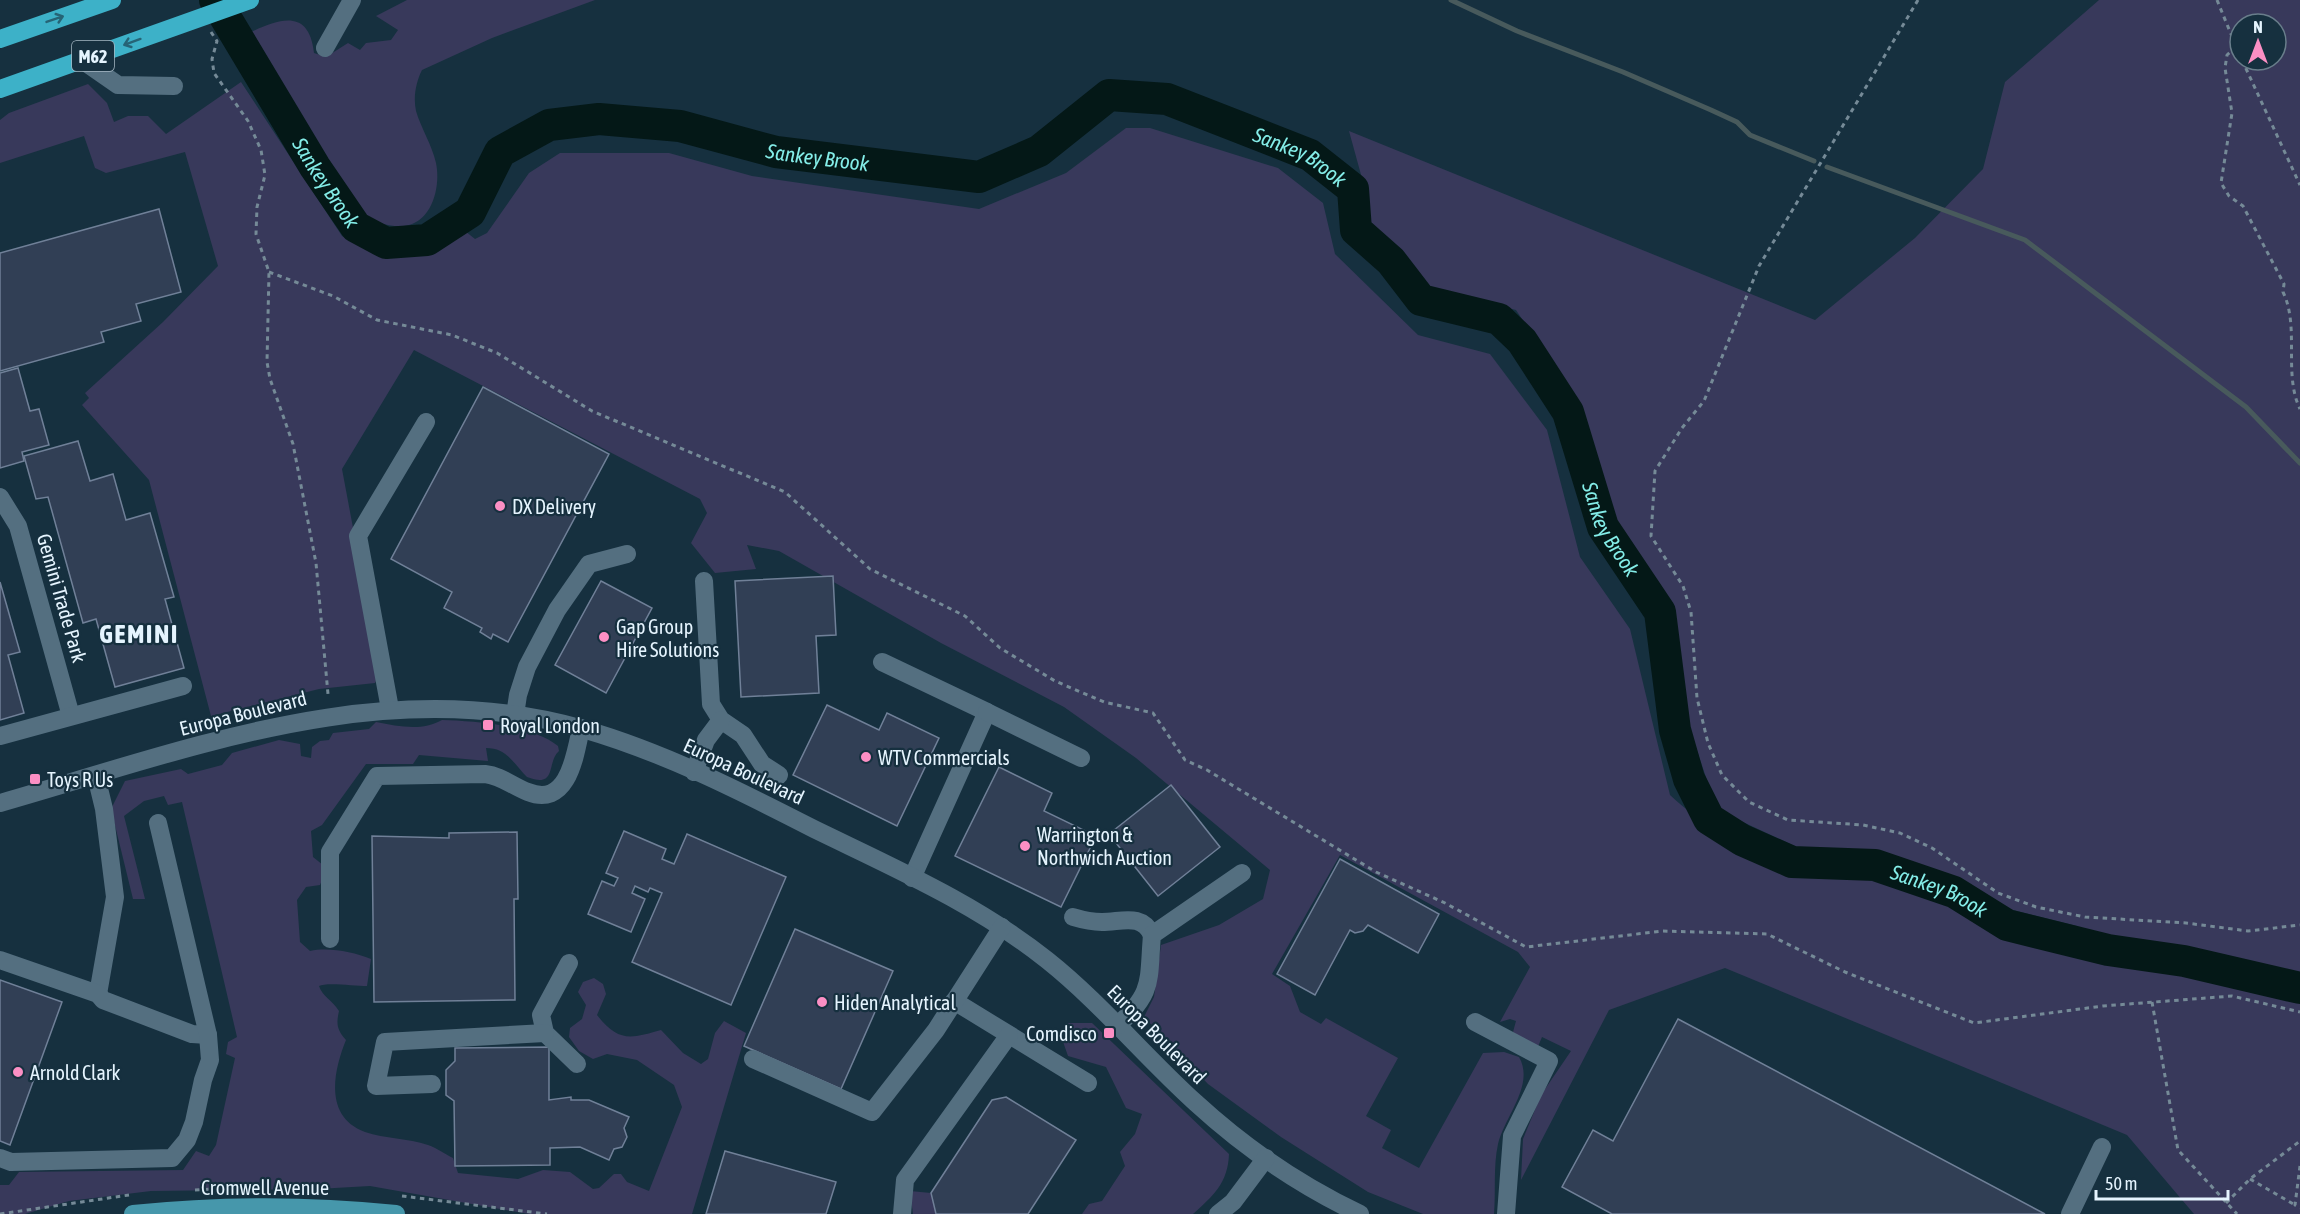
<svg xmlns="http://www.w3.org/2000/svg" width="2300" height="1214" font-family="'Asap Condensed',sans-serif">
	<rect width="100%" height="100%" fill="#16303f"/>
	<!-- green -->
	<g fill="#38395b" fill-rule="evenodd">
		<path d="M407,0H595L492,38L422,70C416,82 413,97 416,111C421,128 432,145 436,163C441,187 432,223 404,226C391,228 372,220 359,218L247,34C278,19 309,7 314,53L326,57L348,43L360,50L366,43L391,40L398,30L376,16Z"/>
		<path d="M2099,0H2300V979L2188,953L2218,966L2300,995V1214H2194L2127,1135L1725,968L1609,1010L1521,1180L1523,1139L1541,1095L1571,1051L1542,1037L1537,1049L1513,1032L1516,1021L1510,1019L1500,1022L1530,967L1518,952L1340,855L1272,974L1290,986L1300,1012L1321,1024L1326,1018L1398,1058L1366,1116L1391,1130L1382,1148L1419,1168L1483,1053L1504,1052L1519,1057C1535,1085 1505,1116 1498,1144C1493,1167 1496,1191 1494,1214H1423L1368,1192L1281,1137L1208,1084L1144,1017L1154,997L1161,945L1219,925L1263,899L1270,870L1136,758L1064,707L941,643L779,551L747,545L756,569L715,573L691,543L707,513L700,499L414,350L342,469L380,672L375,683L319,689L211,716L149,480L82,405L89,398L85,393L163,322L218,266L185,152L106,173L95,168L84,136L0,163V120L9,113L88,84L107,103L114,122L128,116H148L166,134L241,82L342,236C379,260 433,264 465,231L475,239L487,233L529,173L560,153H669L752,176L979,209L1066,173L1126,128H1150L1278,168L1323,203L1335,254L1418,335L1490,354L1547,430L1580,557L1630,629L1670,795C1726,848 1802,865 1876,878L1896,857L1880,852L1797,847L1717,810L1684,712L1671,609L1611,516L1579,405L1516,310L1429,288L1367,220L1363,182L1349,131L1815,320L1915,238L1983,169L2005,82ZM2240,24H2276V60H2240ZM1939,871L2009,909L2081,927L2011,916L1970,894L1957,907L1941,897Z"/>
		<path d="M442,720C474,721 534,725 558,746L559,751C546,762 558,789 527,777C513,763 507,748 486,748L488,761L419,755L413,764H366L322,825L311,831L313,857L323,865L324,875L320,885L306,887L297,900L300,942L310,951C329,947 353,952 371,959L367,986C355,986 326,982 319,986C322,996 333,1001 339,1011C336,1024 337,1030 346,1040C333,1072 324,1117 365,1132C385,1139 408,1138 428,1145C437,1148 445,1154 453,1158L458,1173L518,1179L543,1170L570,1172L593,1189L599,1188L614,1174H621L627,1182L649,1191L682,1107L674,1085L637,1060L607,1054L593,1059L579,1051L569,1037L570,1028L582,1019L586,1005L578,992L583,982L594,978L603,984L606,994L597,1015C618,1042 630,1039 661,1030L683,1053L701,1064L708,1059L715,1033L724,1021L746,1033L692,1214H529L370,1186L317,1189L151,1191L69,1201L25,1214H0V1185H9L19,1172L183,1170L196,1151L209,1156L216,1145L235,1058L226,1054L228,1042L237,1037L182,802L168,805L164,796L144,801L124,816L145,899H133L111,809L125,781L181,769L188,774L222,765L232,753L279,740L300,744L301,756L311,758L312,747L320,741L329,740L333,733L369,729L376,722C398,726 421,732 442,720Z"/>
		<path d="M1067,1023H1092L1229,1154C1228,1183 1213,1196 1193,1214H1082L1089,1204L1102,1201L1125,1166L1120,1152L1135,1134L1142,1114L1126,1108L1106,1067L1068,1056L1061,1036Z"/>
		<path d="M910,1191L931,1193L936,1214H913Z"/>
	</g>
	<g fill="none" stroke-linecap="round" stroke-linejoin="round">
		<!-- stream -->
		<g stroke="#485a5c" stroke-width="5">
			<path d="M1451,0L1517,31L1623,72L1711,110L1737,122L1750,135L1814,161"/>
			<path d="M1827,167L2025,240L2246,407L2300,463"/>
		</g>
		<!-- river -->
		<path stroke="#041817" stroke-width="32" id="s1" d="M215,0L315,167L356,227L386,243L427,240L470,212L500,152L549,125L599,119L680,126L776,152L979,177L1039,151L1109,95L1167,99L1244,129L1310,155L1353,189L1356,230L1391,261L1421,300L1499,319L1522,341L1568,412L1603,527L1660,612L1675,730L1689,779L1709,819L1742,840L1792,862L1875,865L1954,892L2007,925L2108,950L2184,961L2300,988"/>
	</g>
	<!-- building -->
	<g fill="#313f55" stroke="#708098" stroke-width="1.5">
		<path d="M159,209L181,292L136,304L141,321L101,332L104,342L0,371V253Z"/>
		<path d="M18,368L30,411L39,409L49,445L22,452L24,461L0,468V373Z"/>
		<path d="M483,387L609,454L508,642L493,634L491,639L480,632L482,628L444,608L452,592L391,559Z"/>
		<path d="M78,441L90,481L113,474L126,520L150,513L174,597L165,599L184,668L115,687L96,619L83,623L48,497L36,499L24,456Z"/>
		<path d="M833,576L836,635L816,636L819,693L741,697L735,581Z"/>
		<path d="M601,581L652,608L606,693L555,665Z"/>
		<path d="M0,582L20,652L8,655L24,713L0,720Z"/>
		<path d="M827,705L879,730L887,713L939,738L897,826L793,775Z"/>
		<path d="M999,767L1052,793L1044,811L1096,836L1061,907L955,856Z"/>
		<path d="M1171,785L1220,847L1158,896L1109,834Z"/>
		<path d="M624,831L666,849L662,859L674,864L687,834L786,877L731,1005L632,962L662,893L650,888L648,892L635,886L632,893L645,899L631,932L588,914L602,881L614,886L618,878L606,873Z"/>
		<path d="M517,832L518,899H514L515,1000L374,1002L372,836L449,838V833Z"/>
		<path d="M1340,859L1439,914L1418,953L1368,925L1363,931L1355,933L1350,930L1315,995L1277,974Z"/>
		<path d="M795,929L893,971L841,1089L744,1046Z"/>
		<path d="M0,980L62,1002L10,1145L0,1141Z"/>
		<path d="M1678,1019L2045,1214H1612L1562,1187L1593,1130L1613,1141Z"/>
		<path d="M549,1047V1100L571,1097V1100H589L629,1117L624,1128L627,1137L622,1147L614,1149L609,1160L580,1147L550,1148V1165L455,1166L454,1101L446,1095V1070L455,1061V1048Z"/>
		<path d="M1006,1097L1076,1140L1028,1214H936L931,1193L992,1100Z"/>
		<path d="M725,1151L836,1182L826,1214H706Z"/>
	</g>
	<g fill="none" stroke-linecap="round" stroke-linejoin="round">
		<!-- path -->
		<g stroke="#758a97" stroke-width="3" stroke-dasharray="4.5 4.5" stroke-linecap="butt">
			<path d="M1918,0L1759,266L1704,401L1682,428L1655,471L1651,536L1683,586L1691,612L1697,698L1708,743L1722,775L1749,802L1788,820L1863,825L1900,833L1932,848L1998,893L2036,907L2085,917L2186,923L2248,931L2300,925"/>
			<path d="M2217,0L2240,56"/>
			<path d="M211,32L217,41L212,59L214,73L248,121L261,150L265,175L257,207L256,234L269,272L267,362L270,379L293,444L316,563L328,694"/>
			<path d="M2236,47L2227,55L2225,68L2232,113L2221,183L2229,196L2243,206L2284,284L2283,292C2300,327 2283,374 2300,409"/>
			<path d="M2242,60L2300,185"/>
			<path d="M269,272L333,296L377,320L452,335L497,353L592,411L785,492L870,569L965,616L1000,648L1055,681L1104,702L1153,713L1185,760L1207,770L1376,872L1445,903L1526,947L1663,931L1767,934L1845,972L1974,1023L2103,1006L2232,996L2300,1012"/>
			<path d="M2152,1002L2178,1150L2237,1214"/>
			<path d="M2300,1166L2295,1205L2300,1208"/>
			<path d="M2250,1179L2295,1205"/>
			<path d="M195,1190L228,1188"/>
			<path d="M402,1196L547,1214"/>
			<path d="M2226,1203L2250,1179L2300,1141"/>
			<path d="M0,1214L129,1195"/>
		</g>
		<!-- minor -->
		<g stroke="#546f80" stroke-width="18">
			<path d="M325,48L352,0"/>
			<path d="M82,60L118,85L174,86"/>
			<path d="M0,497L18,526L71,716"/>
			<path d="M704,581L711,704L721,720L743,735L762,764L779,775"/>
			<path d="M882,662L987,712L912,878"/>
			<path d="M390,709L358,536L426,422"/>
			<path d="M987,712L1081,758"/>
			<path d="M515,715L518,695L527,667L557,610L589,564L627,554"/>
			<path d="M0,736L183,686"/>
			<path d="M694,772L706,740L721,720"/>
			<path d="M96,776L104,809L115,897L98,994"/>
			<path d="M0,803C189,749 385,672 583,729C663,752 740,791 814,829C894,868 977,904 1047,960C1101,1003 1145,1057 1196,1103C1244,1147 1301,1186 1360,1214"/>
			<path d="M1073,917C1083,920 1092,922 1102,922C1122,922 1142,913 1152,935"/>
			<path d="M330,939V852L377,776L485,774C502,776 512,786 528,792C568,808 575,756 581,728"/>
			<path d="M0,960L98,994L103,1000L192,1034L208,1035"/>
			<path d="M569,963L541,1015L545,1033L577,1064"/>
			<path d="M954,1001L1088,1083"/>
			<path d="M1475,1022L1549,1061L1512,1136L1506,1214"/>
			<path d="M1118,1025C1154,992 1148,982 1152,935L1242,873"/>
			<path d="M753,1059L872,1112L936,1030L1002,927"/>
			<path d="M432,1084L376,1086L385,1042L545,1033"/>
			<path d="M0,1158L11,1162L172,1158L187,1140L194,1122L203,1080L210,1060L208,1035L158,823"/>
			<path d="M902,1214L905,1180L1009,1035"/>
			<path d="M1218,1214L1233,1202L1266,1158"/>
			<path d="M2070,1214L2102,1147"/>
		</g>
		<!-- major -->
		<path stroke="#4697ab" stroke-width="18" d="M133,1214C220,1205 309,1205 396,1214"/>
		<!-- highway -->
		<g stroke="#3db1c8" stroke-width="18">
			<path d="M0,39L112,0"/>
			<path d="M0,89L250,0"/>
		</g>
	</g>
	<!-- one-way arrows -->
	<defs><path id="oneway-shaft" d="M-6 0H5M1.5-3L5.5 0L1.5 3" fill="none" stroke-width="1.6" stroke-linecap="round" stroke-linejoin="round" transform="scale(1.5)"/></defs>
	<g stroke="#266476">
		<use href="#oneway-shaft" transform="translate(55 19) rotate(-19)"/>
		<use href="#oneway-shaft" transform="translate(132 42) rotate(160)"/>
	</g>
	<!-- markers -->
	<g fill="#fb8fc4" stroke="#16303f" stroke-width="2">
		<circle cx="500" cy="506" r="6"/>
		<circle cx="604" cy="637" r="6"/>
		<rect x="482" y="719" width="12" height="12" rx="3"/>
		<circle cx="866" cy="757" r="6"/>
		<rect x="29" y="773" width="12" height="12" rx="3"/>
		<circle cx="1025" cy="846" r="6"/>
		<circle cx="822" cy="1002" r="6"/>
		<rect x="1103" y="1027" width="12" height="12" rx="3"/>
		<circle cx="18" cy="1072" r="6"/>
	</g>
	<g text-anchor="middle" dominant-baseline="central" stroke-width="4.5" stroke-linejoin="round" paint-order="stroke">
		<!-- shield labels -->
		<rect fill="#16303f" stroke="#a7b9c5" stroke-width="1.5" x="72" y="41" width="42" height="30" rx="4.5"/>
		<g font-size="18" font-weight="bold" fill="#e5f4fe">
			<text x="93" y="56">M62</text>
		</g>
		<!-- poi labels -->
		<g font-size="20" fill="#e5f4fe" stroke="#16303f" text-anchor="start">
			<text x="512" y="506">DX Delivery</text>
			<text x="616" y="626">Gap Group<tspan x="616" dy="23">Hire Solutions</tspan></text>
			<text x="500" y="725">Royal London</text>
			<text x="878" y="757">WTV Commercials</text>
			<text x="47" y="779">Toys R Us</text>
			<text x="1037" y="834">Warrington &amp;<tspan x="1037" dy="23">Northwich Auction</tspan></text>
			<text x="834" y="1002">Hiden Analytical</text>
			<text x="1097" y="1033" text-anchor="end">Comdisco</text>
			<text x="30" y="1072">Arnold Clark</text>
		</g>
		<!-- street labels -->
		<g font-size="20" fill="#e5f4fe" stroke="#16303f">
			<text transform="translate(62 598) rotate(74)">Gemini Trade Park</text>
			<text transform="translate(243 713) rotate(-14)">Europa Boulevard</text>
			<text transform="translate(744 771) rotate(25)">Europa Boulevard</text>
			<text transform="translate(1157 1034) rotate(45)">Europa Boulevard</text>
			<text x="265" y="1187">Cromwell Avenue</text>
		</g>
		<!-- water labels -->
		<g font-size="21" font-style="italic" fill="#84ede8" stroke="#16303f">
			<text stroke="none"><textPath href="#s1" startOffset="790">Sankey Brook</textPath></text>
			<text stroke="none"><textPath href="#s1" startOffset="1311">Sankey Brook</textPath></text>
			<text stroke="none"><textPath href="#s1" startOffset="214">Sankey Brook</textPath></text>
			<text stroke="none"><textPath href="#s1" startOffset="1833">Sankey Brook</textPath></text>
			<text stroke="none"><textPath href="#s1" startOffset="2391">Sankey Brook</textPath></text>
		</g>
		<!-- district labels -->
		<g font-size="26" font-weight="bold" letter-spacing="1.5" fill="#e5f4fe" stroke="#16303f">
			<text x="139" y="634">GEMINI</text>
		</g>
	</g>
	<!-- north arrow -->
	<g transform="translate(2258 42)"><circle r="28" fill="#16303f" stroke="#697e8b" stroke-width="1.5"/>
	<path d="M0-4.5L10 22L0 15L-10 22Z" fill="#fb8fc4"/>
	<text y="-9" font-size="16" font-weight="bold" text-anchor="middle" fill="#e5f4fe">N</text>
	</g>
	<!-- scale -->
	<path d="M2096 1190v9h132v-9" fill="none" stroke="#e5f4fe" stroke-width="3"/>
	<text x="2105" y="1190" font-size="18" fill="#e5f4fe" stroke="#16303f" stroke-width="4.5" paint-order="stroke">50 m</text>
</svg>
